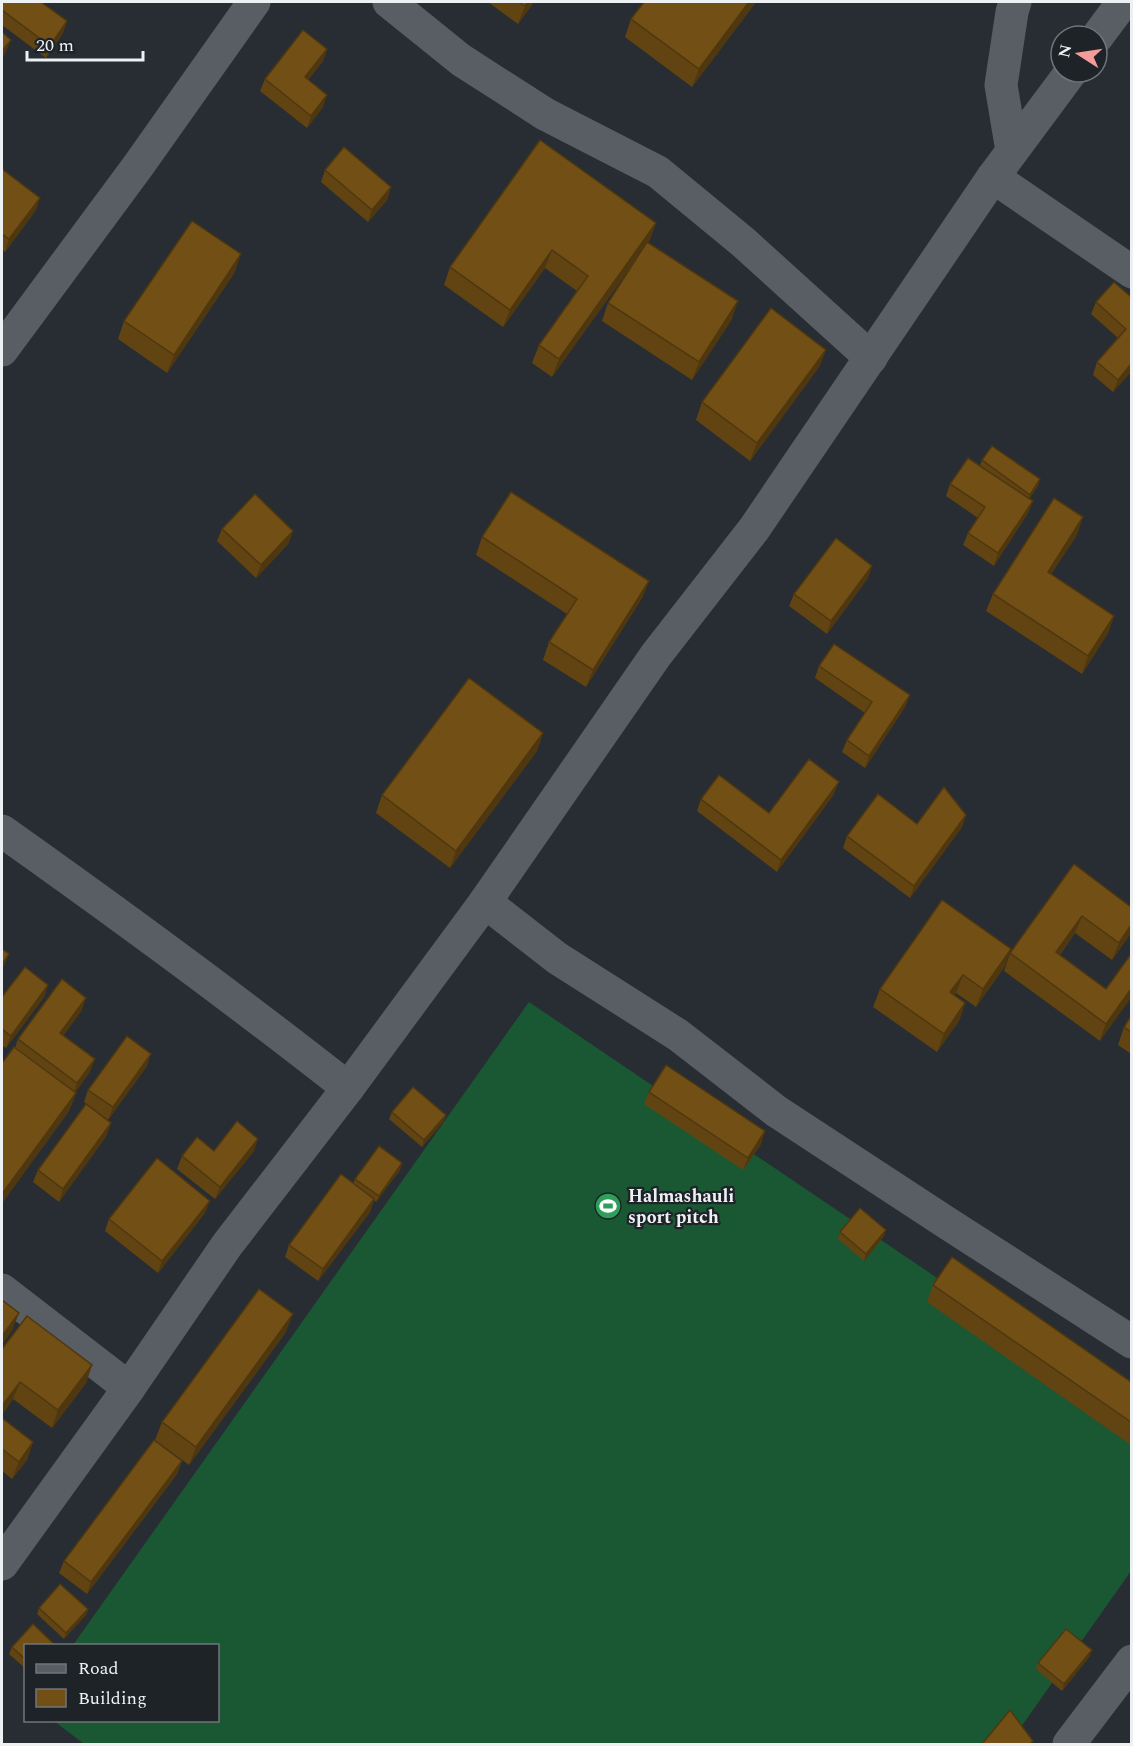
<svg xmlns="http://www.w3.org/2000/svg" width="1133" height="1746" font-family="Spectral,serif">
	<rect width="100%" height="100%" fill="#272d32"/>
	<!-- pitch -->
	<path fill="#1a5834" d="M529,1002L1131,1409V1571L1009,1744H84L54,1721L218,1720V1646L73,1645Z"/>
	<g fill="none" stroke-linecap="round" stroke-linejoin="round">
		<!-- minor -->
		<g stroke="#585e64" stroke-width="33">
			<path d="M389,2L461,60L545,114L658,172L743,242L871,358"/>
			<path d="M1097,37L1123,2"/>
			<path d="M1012,151L1001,85L1012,12L1015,2"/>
			<path d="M993,177L1132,272"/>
			<path d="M2,350L138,166L254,2"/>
			<path d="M2,831C119,914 235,999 348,1088"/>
			<path d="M485,902L557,958L678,1035L776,1111L947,1223L1132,1342"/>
			<path d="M2,1290L129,1388"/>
			<path d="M2,1564L129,1388L227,1245L348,1088L485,902L656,655L754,529L993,177L1071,72"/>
			<path d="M1069,1744L1132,1661"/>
		</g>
	</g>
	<!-- wall -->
	<g fill="#614412">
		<path d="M2,2L67,21L63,33L46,58L2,25Z"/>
		<path d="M488,2H534L518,24Z"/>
		<path d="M644,2H756L692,87L625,37L631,19Z"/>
		<path d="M327,49L323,61L308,80L323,107L307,128L260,91L265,79Z"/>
		<path d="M2,169L36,210L5,252L2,249Z"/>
		<path d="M325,170L391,187L387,200L368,222L321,182Z"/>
		<path d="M656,223L648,242L732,319L692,380L602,321L608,303L637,258L552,377L532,363L539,345L577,291L545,268L503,327L444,285L450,267Z"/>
		<path d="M235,272L167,373L118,339L124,321Z"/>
		<path d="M1131,297V372L1113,392L1093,375L1097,362L1118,338L1091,314L1096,302Z"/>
		<path d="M826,350L819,367L750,461L696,420L702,402Z"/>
		<path d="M982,460L1040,479L1038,486L1029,499L1033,501L1028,513L994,566L963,545L968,533L978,518L946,496L950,484L980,466Z"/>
		<path d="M222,529L293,531L288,544L256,578L217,541Z"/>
		<path d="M1077,535L1051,574L1114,616L1108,633L1082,674L986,611L993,594Z"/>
		<path d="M482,537L649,581L642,598L586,687L543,660L549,642L567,614L476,555Z"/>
		<path d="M868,578L827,634L789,606L794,594Z"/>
		<path d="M819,666L910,695L905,707L865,768L842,752L847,740L865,713L815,678Z"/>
		<path d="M543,733L537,751L450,868L376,813L382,795Z"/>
		<path d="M834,794L777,872L697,811L701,799L769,813Z"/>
		<path d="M966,815L962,827L910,898L843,848L847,836Z"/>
		<path d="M1074,864L1131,933L1112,960L1075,933L1060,955L1106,989L1131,954L1100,1041L1004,971L1010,953Z"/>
		<path d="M1005,966L976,1007L956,993L954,995L965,1003L959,1021L937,1052L873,1007L880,989Z"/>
		<path d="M48,985L44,997L6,1048L3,1046L2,1051V996V997Z"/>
		<path d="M82,1010L63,1036L90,1072L75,1092L76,1093L69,1111L2,1203V1063L15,1048L18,1039Z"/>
		<path d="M1131,1016V1054L1118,1045L1124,1027Z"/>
		<path d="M147,1066L108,1120L84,1102L88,1090Z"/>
		<path d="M649,1092L761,1144L743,1170L644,1104Z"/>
		<path d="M392,1112L446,1115L443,1122L422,1147L389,1119Z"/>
		<path d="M107,1135L59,1202L33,1182L38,1170Z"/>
		<path d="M214,1151H254L215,1199L177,1169L182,1156Z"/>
		<path d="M400,1170L376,1202L374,1200L370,1212L318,1281L285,1257L289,1245L353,1184L355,1179Z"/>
		<path d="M205,1213L158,1273L105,1231L109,1219Z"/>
		<path d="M840,1232L884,1236L864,1261L838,1239Z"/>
		<path d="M933,1285L1131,1382V1445L927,1302Z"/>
		<path d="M286,1332L189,1465L155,1440L162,1422Z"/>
		<path d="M2,1349L92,1365L86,1383L52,1428L13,1399L2,1415Z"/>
		<path d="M2,1418L33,1442L27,1460L12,1479L2,1471Z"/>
		<path d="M182,1461L177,1474L87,1594L59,1573L64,1561Z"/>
		<path d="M39,1608L88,1609L86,1615L64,1639L37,1614Z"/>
		<path d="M26,1646V1669L9,1654L12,1647Z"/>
		<path d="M1090,1656L1062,1691L1036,1669L1038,1663Z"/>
	</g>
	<!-- shaded-wall -->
	<g fill="#4f370f">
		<path d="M528,2H534L518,24L525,6Z"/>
		<path d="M749,2H756L692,87L699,69Z"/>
		<path d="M67,21L63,33L46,58L50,46Z"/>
		<path d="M11,40L6,52L2,58V51Z"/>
		<path d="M327,49L323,61L300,89L305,77Z"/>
		<path d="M327,95L323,107L307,128L311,116Z"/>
		<path d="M391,187L387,200L368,222L372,210Z"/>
		<path d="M40,198L36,210L5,252L9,239Z"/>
		<path d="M656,223L650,240L552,377L559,359Z"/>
		<path d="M552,250L545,268L503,327L510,310Z"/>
		<path d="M241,254L235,272L167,373L174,355Z"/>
		<path d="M738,301L732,319L692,380L699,362Z"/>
		<path d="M826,350L819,367L750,461L757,443Z"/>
		<path d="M1131,364V372L1113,392L1118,380Z"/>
		<path d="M1040,479L1038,486L1027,501L1030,495Z"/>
		<path d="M1033,501L1028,513L994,566L998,553Z"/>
		<path d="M1083,517L1077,535L1041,590L1048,572Z"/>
		<path d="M293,531L288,544L256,578L261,565Z"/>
		<path d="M872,566L868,578L827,634L831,621Z"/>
		<path d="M649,581L642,598L586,687L593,670Z"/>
		<path d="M1114,616L1108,633L1082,674L1088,656Z"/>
		<path d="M910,695L905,707L865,768L869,756Z"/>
		<path d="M543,733L537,751L450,868L456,851Z"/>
		<path d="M839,782L834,794L777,872L781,860Z"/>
		<path d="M966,815L962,827L910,898L914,886Z"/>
		<path d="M1082,916L1075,933L1049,969L1056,952Z"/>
		<path d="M1131,925V933L1112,960L1119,943Z"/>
		<path d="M1011,949L1005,966L976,1007L983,989Z"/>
		<path d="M9,954L4,966L2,970V964Z"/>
		<path d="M963,975L956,993L943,1010L950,992Z"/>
		<path d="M48,985L44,997L6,1048L11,1036Z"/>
		<path d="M1131,989V998L1100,1041L1106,1024Z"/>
		<path d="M86,998L82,1010L55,1046L60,1033Z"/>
		<path d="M965,1003L959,1021L937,1052L944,1034Z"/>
		<path d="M151,1054L147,1066L108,1120L113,1107Z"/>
		<path d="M95,1059L90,1072L73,1096L77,1083Z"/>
		<path d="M76,1093L69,1111L2,1203V1194Z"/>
		<path d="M446,1115L443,1122L422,1147L424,1140Z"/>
		<path d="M111,1123L107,1135L59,1202L63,1189Z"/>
		<path d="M765,1131L761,1144L743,1170L748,1158Z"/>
		<path d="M258,1139L254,1151L215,1199L220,1187Z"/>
		<path d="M402,1163L400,1170L376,1202L379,1196Z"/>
		<path d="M374,1199L370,1212L318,1281L323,1269Z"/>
		<path d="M210,1201L205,1213L158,1273L162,1261Z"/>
		<path d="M886,1230L884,1236L864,1261L866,1254Z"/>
		<path d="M19,1313L12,1331L2,1345V1336Z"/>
		<path d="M293,1314L286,1332L189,1465L196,1447Z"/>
		<path d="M92,1365L86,1383L52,1428L58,1410Z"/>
		<path d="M20,1382L13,1399L2,1415V1406Z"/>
		<path d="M33,1442L27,1460L12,1479L19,1462Z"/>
		<path d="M182,1461L177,1474L87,1594L91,1582Z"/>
		<path d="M88,1609L86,1615L64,1639L66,1633Z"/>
		<path d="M1092,1650L1090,1656L1062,1691L1064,1684Z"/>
	</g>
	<!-- building -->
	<g fill="#714f15" stroke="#4f370f" stroke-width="1.5">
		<path d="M2,2H41L67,21L50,46L2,10Z"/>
		<path d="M519,2H528L525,6Z"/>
		<path d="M644,2H749L699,69L631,19Z"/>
		<path d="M303,30L327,49L305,77L327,95L311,116L265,79Z"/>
		<path d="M2,32L11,40L2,51Z"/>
		<path d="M540,140L656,223L559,359L539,345L588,276L552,250L510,310L450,267Z"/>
		<path d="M344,147L391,187L372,210L325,170Z"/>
		<path d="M2,169L40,198L9,239L2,234Z"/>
		<path d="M192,221L241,254L174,355L124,321Z"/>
		<path d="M647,242L738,301L699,362L608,303Z"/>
		<path d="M1114,282L1131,297V364L1118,380L1097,362L1126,329L1096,302Z"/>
		<path d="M771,308L826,350L757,443L702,402Z"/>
		<path d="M992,446L1040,479L1030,495L982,460Z"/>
		<path d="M968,458L1033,501L998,553L968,533L985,507L950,484Z"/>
		<path d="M511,492L649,581L593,670L549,642L577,599L482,537Z"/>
		<path d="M255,494L293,531L261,565L222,529Z"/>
		<path d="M1054,498L1083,517L1048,572L1114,616L1088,656L993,594Z"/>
		<path d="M836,538L872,566L831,621L794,594Z"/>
		<path d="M834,644L910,695L869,756L847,740L872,702L819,666Z"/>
		<path d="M469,678L543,733L456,851L382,795Z"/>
		<path d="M809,759L839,782L781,860L701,799L719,775L769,813Z"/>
		<path d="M944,787L966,815L914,886L847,836L878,794L917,824Z"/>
		<path d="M1074,864L1131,907V925L1119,943L1082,916L1056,952L1106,989L1131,954V989L1106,1024L1010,953Z"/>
		<path d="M942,900L1011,949L983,989L963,975L950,992L965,1003L944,1034L880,989Z"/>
		<path d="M2,949L9,954L2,964Z"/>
		<path d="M25,967L48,985L11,1036L2,1029V996V997Z"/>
		<path d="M62,979L86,998L60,1033L95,1059L77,1083L18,1039Z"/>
		<path d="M1131,1016V1032L1124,1027Z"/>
		<path d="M127,1036L151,1054L113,1107L88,1090Z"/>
		<path d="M14,1047L76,1093L2,1194V1063Z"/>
		<path d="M666,1065L765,1131L748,1158L649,1092Z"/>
		<path d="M413,1087L446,1115L424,1140L392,1112Z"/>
		<path d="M86,1104L111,1123L63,1189L38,1170Z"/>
		<path d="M237,1121L258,1139L220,1187L182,1156L197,1137L214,1151Z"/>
		<path d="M379,1146L402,1163L379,1196L355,1179Z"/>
		<path d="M157,1158L210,1201L162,1261L109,1219Z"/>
		<path d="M341,1174L374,1199L323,1269L289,1245Z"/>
		<path d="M860,1208L886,1230L866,1254L840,1232Z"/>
		<path d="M952,1257L1131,1382V1422L933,1285Z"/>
		<path d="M259,1289L293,1314L196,1447L162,1422Z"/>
		<path d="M2,1300L19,1313L2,1336Z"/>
		<path d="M27,1316L92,1365L58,1410L20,1382L2,1406V1349Z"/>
		<path d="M2,1418L33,1442L19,1462L2,1449Z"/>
		<path d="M154,1440L182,1461L91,1582L64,1561Z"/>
		<path d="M60,1584L88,1609L66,1633L39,1608Z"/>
		<path d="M33,1624L56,1646H26V1660L12,1647Z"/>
		<path d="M1066,1629L1092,1650L1064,1684L1038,1663Z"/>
		<path d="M1010,1710L1033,1741L1030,1744H982Z"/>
	</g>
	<!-- icons -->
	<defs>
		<symbol id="stadium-disc" viewBox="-11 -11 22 22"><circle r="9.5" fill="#2e9e5b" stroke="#1e2328"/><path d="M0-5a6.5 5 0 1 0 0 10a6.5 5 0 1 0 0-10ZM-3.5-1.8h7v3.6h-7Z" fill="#fff"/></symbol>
	</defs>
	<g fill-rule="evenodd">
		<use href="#stadium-disc" x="593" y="1191" width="30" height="30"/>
	</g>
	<g text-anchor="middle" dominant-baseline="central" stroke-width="4.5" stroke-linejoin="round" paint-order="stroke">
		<!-- poi labels -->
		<g font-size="18" font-weight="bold" fill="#eef1f4" stroke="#1e2328" text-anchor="start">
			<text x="628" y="1196">Halmashauli<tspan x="628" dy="21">sport pitch</tspan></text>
		</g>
	</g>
	<!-- border -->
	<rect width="1133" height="1746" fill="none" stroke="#eef1f4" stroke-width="6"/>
	<!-- legend -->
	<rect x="24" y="1644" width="195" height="78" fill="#1e2328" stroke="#71757a" stroke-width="1.5"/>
	<rect x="36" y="1664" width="30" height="9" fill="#585e64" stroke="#71757a" stroke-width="1.5"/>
	<text x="78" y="1674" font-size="18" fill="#eef1f4">Road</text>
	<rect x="36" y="1689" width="30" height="18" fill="#714f15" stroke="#71757a" stroke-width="1.5"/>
	<text x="78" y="1704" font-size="18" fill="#eef1f4">Building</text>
	<!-- north arrow -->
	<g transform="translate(1079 54) rotate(282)"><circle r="28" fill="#1e2328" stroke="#71757a" stroke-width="1.5"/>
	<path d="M0-4.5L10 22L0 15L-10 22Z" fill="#f59b99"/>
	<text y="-9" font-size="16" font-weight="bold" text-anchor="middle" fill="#eef1f4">N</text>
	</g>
	<!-- scale -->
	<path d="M27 51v9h116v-9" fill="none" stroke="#eef1f4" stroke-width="3"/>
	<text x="36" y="51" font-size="18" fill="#eef1f4" stroke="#1e2328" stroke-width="4.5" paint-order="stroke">20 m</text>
</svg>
